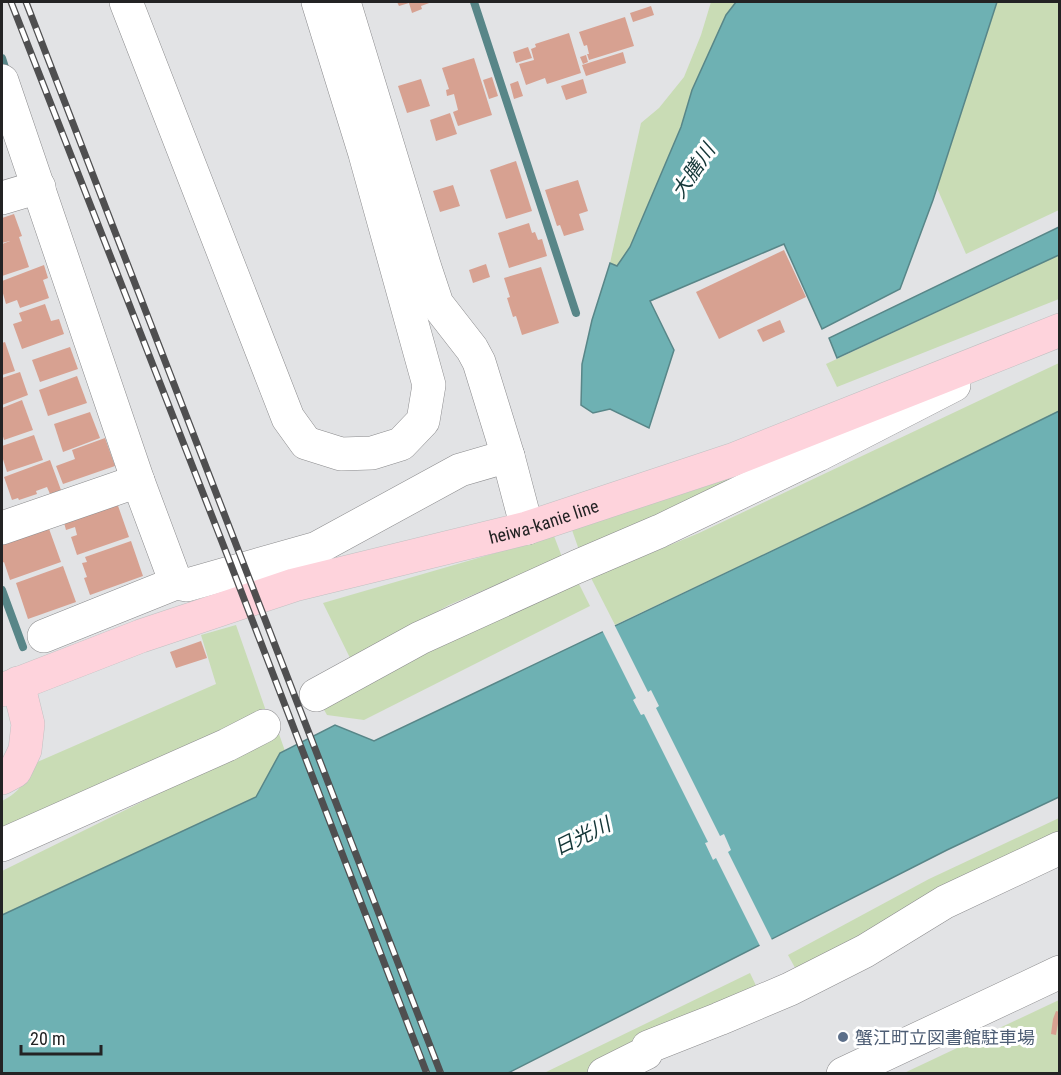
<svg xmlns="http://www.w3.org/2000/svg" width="1061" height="1075" font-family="'Roboto Condensed','Noto Sans JP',sans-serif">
	<rect width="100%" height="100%" fill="#e2e3e5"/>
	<!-- green -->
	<g fill="#c9dcb5">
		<path d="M711,2H736L726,15L692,90L681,127L630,247L617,267L610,263L641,123L659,108L684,77L701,35Z"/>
		<path d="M997,2H1059V210L966,254L937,188Z"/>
		<path d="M1059,255V299L837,387L826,364Z"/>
		<path d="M1059,363V411L864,507L615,625L591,578L699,533Z"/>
		<path d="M813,443L579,550L572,530Z"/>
		<path d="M554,536L562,557L449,605L351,660L323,603Z"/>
		<path d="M579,584L590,606L364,720L327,715L323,708L472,628Z"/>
		<path d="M236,625L266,711L2,832V801C20,792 26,781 35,763L216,684L201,635Z"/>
		<path d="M279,734L285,751L280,753L256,797L2,915V871Z"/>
		<path d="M1059,818V839L799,975L788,955L929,879Z"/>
		<path d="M750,973L760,994L645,1044L586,1073L542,1074Z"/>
		<path d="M1059,1000V1073L902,1074Z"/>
	</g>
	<!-- water -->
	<g fill="#6eb1b3" stroke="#588688" stroke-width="1.5">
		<path d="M736,2H997L933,200L900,289L822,329L784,244L650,301L674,350L649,428L610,409L593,413L581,405L582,364L592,320L610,263L617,266L630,247L681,127L692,90L726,15Z"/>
		<path d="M1059,227V255L837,358L829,338Z"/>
		<path d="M1059,411V797L947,850L508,1073H2V915L256,797L280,753L335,725L374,741L864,507Z"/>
	</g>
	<!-- pier -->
	<path fill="#e2e3e5" d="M613,622L648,692L651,690L659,706L656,708L720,836L724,834L731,850L728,852L773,942L761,948L716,858L713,860L705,843L708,842L644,714L641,715L633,700L636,698L601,628Z"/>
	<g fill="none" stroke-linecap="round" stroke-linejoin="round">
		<!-- stream -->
		<g stroke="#588688" stroke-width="8">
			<path d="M474,2L576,313"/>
			<path d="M2,58L7,74"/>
			<path d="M2,590L23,647"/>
		</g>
	</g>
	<!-- building -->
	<g fill="#d7a191">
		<path d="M397,2H432L421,6L422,9L412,13L409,3L399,6Z"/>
		<path d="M651,6L654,15L633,22L630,13Z"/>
		<path d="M625,17L634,46L589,60L587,54H589L587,45L584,46L579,32Z"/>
		<path d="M569,33L581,73L547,84L545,78L526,85L519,64L534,60L531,49L536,47L535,44Z"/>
		<path d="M528,47L532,58L516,63L513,52Z"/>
		<path d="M623,52L626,63L586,76L582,65Z"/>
		<path d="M586,55L588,62L583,64L580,57Z"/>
		<path d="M474,58L492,115L458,126L453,112L458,110L454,94L447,96L446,90L449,89L442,68Z"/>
		<path d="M492,77L498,96L489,99L483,80Z"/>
		<path d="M421,79L430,106L407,113L398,86Z"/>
		<path d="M583,79L587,93L566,100L561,86Z"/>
		<path d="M518,81L523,96L514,99L510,84Z"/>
		<path d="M450,113L457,134L436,141L430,120Z"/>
		<path d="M516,161L532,211L506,219L490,170Z"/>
		<path d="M578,180L588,211L579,214L584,230L564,236L560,225L557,226L545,190Z"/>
		<path d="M453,185L460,206L440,212L433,191Z"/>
		<path d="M14,214L22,236L19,237L29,267L2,276V244L10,241L2,243V218Z"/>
		<path d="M529,223L532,233L535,232L538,240L542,239L547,256L509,268L498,233Z"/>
		<path d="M784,250L806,297L719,339L696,292Z"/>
		<path d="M486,264L490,277L473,283L469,270Z"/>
		<path d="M44,265L48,278L43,280L49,298L20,308L17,300L6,304L2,290V281Z"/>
		<path d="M541,267L559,323L522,335L516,316L513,317L507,298L510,297L504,278Z"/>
		<path d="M45,304L51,321L59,319L64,334L22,349L13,324L22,321L19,313Z"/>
		<path d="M780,320L785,332L763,342L757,330Z"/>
		<path d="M5,342L15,371L2,375V343Z"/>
		<path d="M70,347L78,369L40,382L32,360Z"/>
		<path d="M20,372L28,395L2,405V378Z"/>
		<path d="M77,376L87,403L48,416L39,390Z"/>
		<path d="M22,400L33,430L4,440L2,433V408Z"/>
		<path d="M90,412L100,438L63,452L54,424Z"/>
		<path d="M34,435L43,460L7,472L2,456V446Z"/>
		<path d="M105,438L115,466L63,484L56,466L75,459L72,450Z"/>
		<path d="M50,460L61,490L50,494L47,487L36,491L37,494L19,500L18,498L12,500L4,477Z"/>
		<path d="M116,500L129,537L77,555L71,537L77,535L75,527L66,530L63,519Z"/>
		<path d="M48,526L61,562L10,580L4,562L2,563V543Z"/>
		<path d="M131,541L143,576L90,595L84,578L87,577L82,563L87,562L85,557Z"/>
		<path d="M63,566L76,602L28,619L16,583Z"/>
		<path d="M201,641L207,658L176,668L170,652Z"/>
		<path d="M1056,1011L1060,1012L1056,1035L1051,1034L1053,1019Z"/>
	</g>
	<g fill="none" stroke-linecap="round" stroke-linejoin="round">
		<defs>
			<g id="minor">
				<path d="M126,2L288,418L306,443L341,454L372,453L401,444L423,421L429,385L365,154L318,2"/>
				<path d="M344,2L425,268L437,304L472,349L479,362L508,456L527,528"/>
				<path d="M2,81L138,481L176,583"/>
				<path d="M2,198L39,187"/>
				<path d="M2,528L138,481"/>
				<path d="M44,636L176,583L187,585L317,548L460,470L508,456"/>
				<path d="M316,695L420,638L576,567L660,531L818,455L954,385"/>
				<path d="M2,845L227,745L264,726"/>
				<path d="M604,1074L646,1053L648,1047L719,1019L790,989L865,951L945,902L1060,848"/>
				<path d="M843,1074L1060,972"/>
			</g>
			<g id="major">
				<path id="s1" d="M2,690L141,636L294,585L527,528L732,460L1060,330"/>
				<path d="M2,778L15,771L25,750L28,724L18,683"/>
			</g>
		</defs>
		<!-- minor casing -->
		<use href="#minor" stroke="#8b8b8d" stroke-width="34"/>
		<!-- major casing -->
		<use href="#major" stroke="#c1c1c2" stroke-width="34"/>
		<!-- minor -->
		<use href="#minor" stroke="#fff" stroke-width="33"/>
		<!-- major -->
		<use href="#major" stroke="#fed3dc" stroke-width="33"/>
		<defs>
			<g id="rail">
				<path d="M11,2L226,552L427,1074"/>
				<path d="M26,2L441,1074"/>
			</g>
		</defs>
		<!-- rail casing -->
		<use href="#rail" stroke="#4f4f50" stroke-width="7"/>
		<!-- rail -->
		<use href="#rail" stroke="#fff" stroke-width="4.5" stroke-dasharray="14" stroke-linecap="butt"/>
	</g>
	<!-- markers -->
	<circle fill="#5c6f8a" stroke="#fff" stroke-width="2" cx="843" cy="1037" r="6"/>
	<g text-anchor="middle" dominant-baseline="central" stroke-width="6" stroke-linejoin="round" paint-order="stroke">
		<!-- street labels -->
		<g font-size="18" fill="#232324" stroke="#fff">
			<text stroke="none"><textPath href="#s1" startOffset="568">heiwa-kanie line</textPath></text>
		</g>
		<!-- service labels -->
		<g font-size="18" fill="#4e5e75" stroke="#fff" text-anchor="start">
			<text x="855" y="1037">蟹江町立図書館駐車場</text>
		</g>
		<!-- water labels -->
		<g font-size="20" font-style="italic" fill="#143637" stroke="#fff">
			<text transform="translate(693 171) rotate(-56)">大膳川</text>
			<text transform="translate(582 836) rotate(-26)">日光川</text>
		</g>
	</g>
	<!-- border -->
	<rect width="1061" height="1075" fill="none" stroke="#232324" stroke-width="6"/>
	<!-- scale -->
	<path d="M21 1045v9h80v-9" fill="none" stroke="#232324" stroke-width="3"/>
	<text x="30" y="1045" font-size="18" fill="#232324" stroke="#ffffff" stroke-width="4.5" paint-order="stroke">20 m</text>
</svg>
